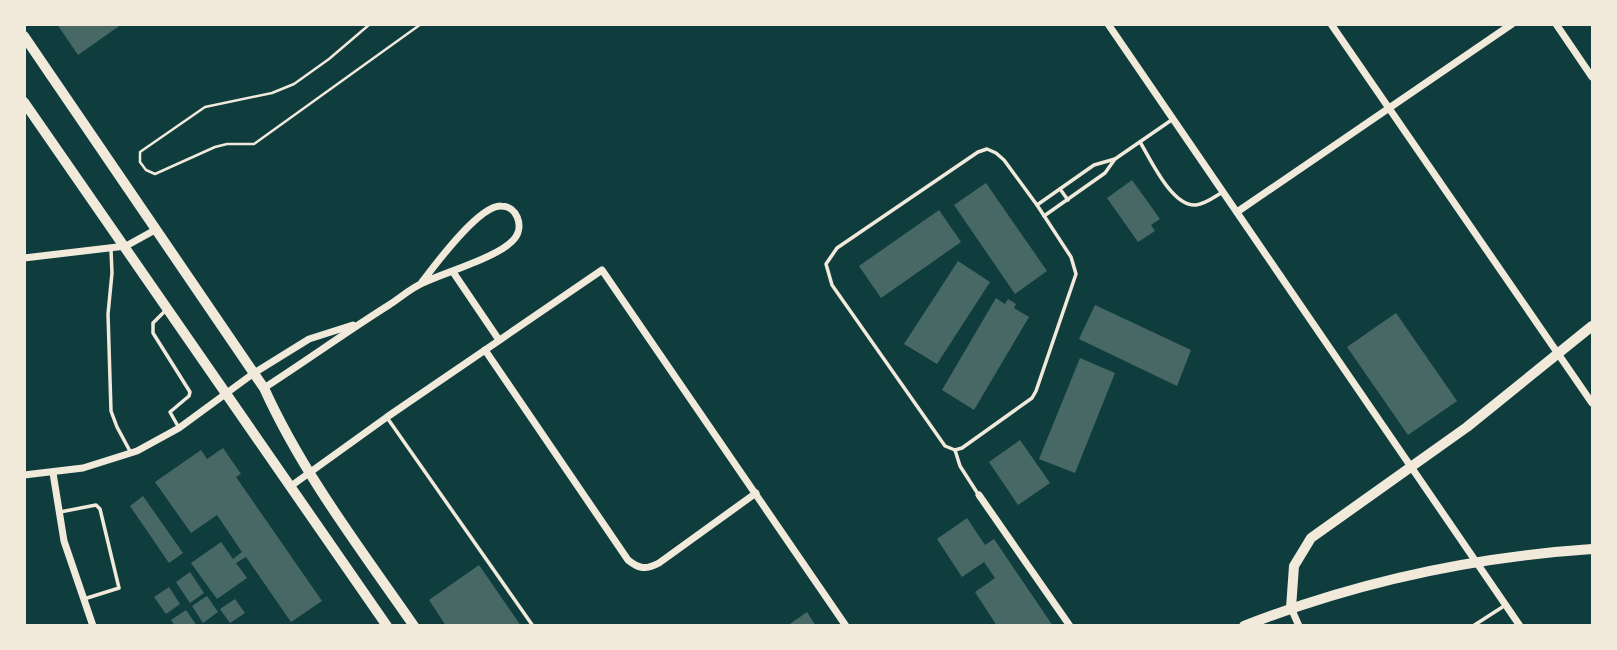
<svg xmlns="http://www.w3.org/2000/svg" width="1617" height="650" font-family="Karla,sans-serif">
	<rect width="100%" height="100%" fill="#0f3d3e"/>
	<!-- building -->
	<g fill="#486865">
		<path d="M57,24H122L78,55Z"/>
		<path d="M1132,180L1160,219L1151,225L1155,231L1138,242L1107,198Z"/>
		<path d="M986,183L1047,271L1015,294L954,205Z"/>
		<path d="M939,210L961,242L881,298L859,266Z"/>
		<path d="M958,261L990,282L937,364L904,344Z"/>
		<path d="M996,298L1005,304L1008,299L1016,304L1014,308L1029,317L974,410L942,390Z"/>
		<path d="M1095,305L1191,350L1177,386L1079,339Z"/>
		<path d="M1396,313L1457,401L1408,435L1347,347Z"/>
		<path d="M1080,358L1115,373L1075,473L1039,459Z"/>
		<path d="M1020,440L1050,483L1018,505L989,462Z"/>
		<path d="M223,448L241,474L236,477L322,601L291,622L246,557L236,563L247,578L217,599L191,563L221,542L233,559L242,552L217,515L191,533L155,482L201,450L207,459Z"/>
		<path d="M143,496L183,553L169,563L130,506Z"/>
		<path d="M967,518L985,545L994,539L1053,626H997L975,592L995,578L984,562L962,577L937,539Z"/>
		<path d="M479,565L521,626H446L429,600Z"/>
		<path d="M190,572L204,593L190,603L176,582Z"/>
		<path d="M169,587L180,604L166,614L154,597Z"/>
		<path d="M207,596L218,612L203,623L192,606Z"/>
		<path d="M235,599L245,613L230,623L220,609Z"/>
		<path d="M186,610L197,626H175L171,620Z"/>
		<path d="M807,612L816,626H787Z"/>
	</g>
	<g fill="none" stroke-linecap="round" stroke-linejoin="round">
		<!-- path -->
		<path stroke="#f1e9da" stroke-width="2.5" d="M370,24L329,59L294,84L272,93L205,107L140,152V162L146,170L155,174L215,147L227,144H254L421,24"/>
		<!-- service -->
		<g stroke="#f1e9da" stroke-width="3.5">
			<path d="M1140,142C1151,160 1172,207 1196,205C1205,204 1213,198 1221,193"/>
			<path d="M987,149L996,153L1004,160L1037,205L1071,257L1076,274L1036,391L1032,398L962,448L955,450L945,446L832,285L826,264L837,248L978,152Z"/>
			<path d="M1060,189L1068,200"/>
			<path d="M1037,205L1094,165L1115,159"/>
			<path d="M1044,216L1105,173L1115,159L1173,119"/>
			<path d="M111,250L112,273L108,314L111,411L117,427L131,453"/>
			<path d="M165,311L153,323V333L190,392L189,396L170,412L179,428"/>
			<path d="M388,419L533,626"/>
			<path d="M955,450L960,466L978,494"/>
			<path d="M60,512L96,505L100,509L119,588L84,599"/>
			<path d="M1473,626L1504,606"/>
		</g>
		<!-- minor -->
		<g stroke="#f1e9da" stroke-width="7">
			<path d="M1108,24L1520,626"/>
			<path d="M1331,24L1592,403"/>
			<path d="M1556,24L1592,77"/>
			<path d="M1237,212L1512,24"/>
			<path d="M24,258L126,246L155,230"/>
			<path d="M453,272L499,340"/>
			<path d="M485,350L628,560C639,569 646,570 659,563L756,493"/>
			<path d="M264,388C306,361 346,332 389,305C400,298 412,287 425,282C446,272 502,256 515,238C524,226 517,206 501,206C479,205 435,265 422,282"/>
			<path d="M53,473L64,541L93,626"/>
			<path d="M24,475L83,468L137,451L179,428L254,373L309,339L353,325"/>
			<path d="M291,486L387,417L602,270L846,626"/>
			<path d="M979,495L1070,626"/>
			<path d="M1291,608L1299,626"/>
		</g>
		<!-- tertiary -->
		<path stroke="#f1e9da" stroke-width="10" d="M1291,608L1294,566L1311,538L1467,427L1592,326"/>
		<!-- secondary -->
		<g stroke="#f1e9da" stroke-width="10">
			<path d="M24,36L264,388C303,474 360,548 414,626"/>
			<path d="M24,102L387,626"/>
			<path d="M1244,626C1356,582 1473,557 1592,549"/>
		</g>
	</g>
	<!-- border -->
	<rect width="1617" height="650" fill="none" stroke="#f1e9da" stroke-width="52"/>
</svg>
